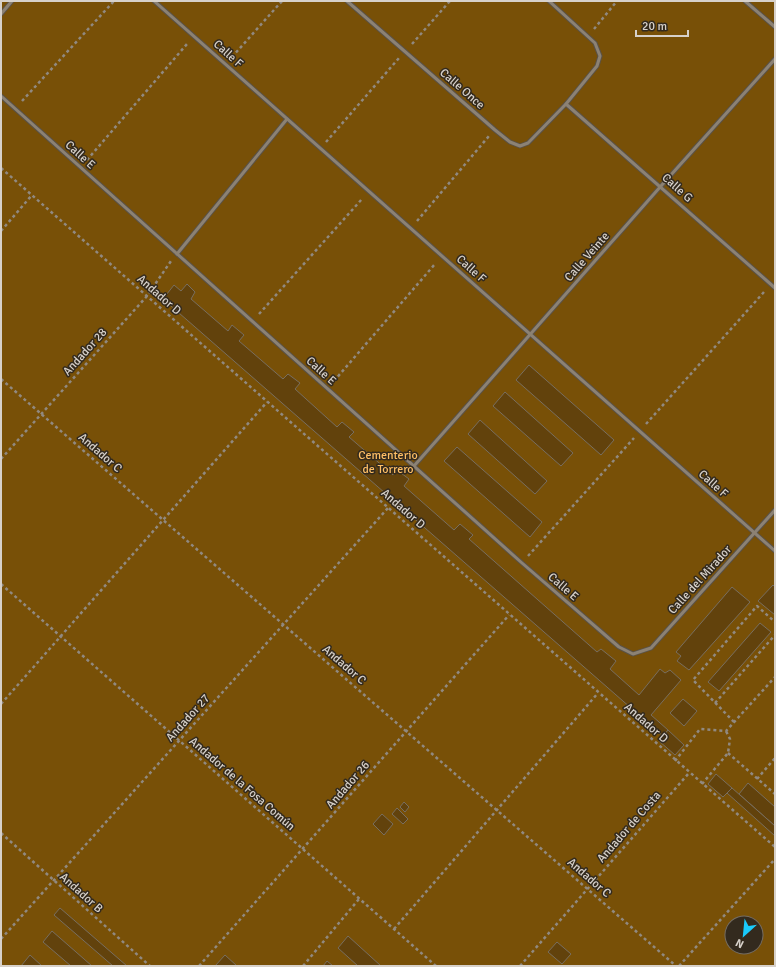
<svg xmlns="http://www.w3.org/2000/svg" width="776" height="967" font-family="Signika,sans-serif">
	<rect width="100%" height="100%" fill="#3d3428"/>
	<!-- green -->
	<path fill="#785007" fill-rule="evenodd" d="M1,1H775V966H1ZM732,923H756V947H732Z"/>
	<!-- building -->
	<g fill="#62420c" stroke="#786e60">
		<path d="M187,284L195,292L191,299L228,331L232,325L244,335L239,341L283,379L288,374L300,383L295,389L337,427L342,422L354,432L349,437L393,475L397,470L409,479L404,486L454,530L460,524L473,535L469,539L597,652L601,649L616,661L610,669L639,695L660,669L665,673L670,670L681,680L651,715L668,730L663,736L163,299L174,285L181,291Z"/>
		<path d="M529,365L614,440L601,455L516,380Z"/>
		<path d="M505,392L573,453L561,466L493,406Z"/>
		<path d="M480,420L547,481L535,494L468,434Z"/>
		<path d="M457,447L542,522L530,537L444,461Z"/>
		<path d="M773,585L775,587V615L758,601Z"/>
		<path d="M732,587L750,602L689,670L677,661L681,656L676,652Z"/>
		<path d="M760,623L771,632L719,691L708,682Z"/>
		<path d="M683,699L697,711L684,726L670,713Z"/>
		<path d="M668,730L684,745L675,755L659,741Z"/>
		<path d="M716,774L732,788L723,797L708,784Z"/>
		<path d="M748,783L775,807V826L739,794Z"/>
		<path d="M732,788L775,826V836L727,793Z"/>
		<path d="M404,802L409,807L405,812L400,807Z"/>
		<path d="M397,808L408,819L403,824L392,814Z"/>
		<path d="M382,814L393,824L384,835L373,824Z"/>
		<path d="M60,908L127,966H113L54,915Z"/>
		<path d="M52,931L92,966H71L43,942Z"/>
		<path d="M348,936L381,966H358L338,948Z"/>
		<path d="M557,942L571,954L562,964L548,952Z"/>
		<path d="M30,955L42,966H21Z"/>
		<path d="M225,955L237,966H215Z"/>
		<path d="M327,961L333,966H323Z"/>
	</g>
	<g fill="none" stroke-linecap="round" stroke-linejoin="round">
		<defs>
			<g id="service">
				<path d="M154,1L775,551"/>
				<path d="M347,1L495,130L510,142L520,146L528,143L566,104L597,66L600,56L595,43L549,1"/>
				<path d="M745,1L775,27"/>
				<path d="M1,14L12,1"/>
				<path d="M1,96L522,563L619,647L633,654L651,648L775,510"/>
				<path d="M566,104L775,288"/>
				<path d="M177,254L287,119"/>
				<path d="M414,466L661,186L775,59"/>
			</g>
		</defs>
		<!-- service casing -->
		<use href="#service" stroke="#5a5248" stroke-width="5"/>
		<!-- path -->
		<g stroke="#918980" stroke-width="2.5" stroke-dasharray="3 3" stroke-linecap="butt">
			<path d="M594,29L617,1"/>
			<path d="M412,44L450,1"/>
			<path d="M232,57L282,1"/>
			<path d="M22,101L114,1"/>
			<path d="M326,142L399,58"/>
			<path d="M87,160L187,44"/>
			<path d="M1,168L775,847"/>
			<path d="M417,221L489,136"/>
			<path d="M1,231L32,195"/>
			<path d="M259,314L362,199"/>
			<path d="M1,379L676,966"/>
			<path d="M334,381L435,264"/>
			<path d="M646,424L764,292"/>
			<path d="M1,459L147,296L171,261"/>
			<path d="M528,556L634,438"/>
			<path d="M1,584L436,966"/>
			<path d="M715,703L775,635"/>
			<path d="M1,704L267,402"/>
			<path d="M734,722L693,680L757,606L775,622"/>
			<path d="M728,753L775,794"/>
			<path d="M675,761L700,729L726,731L775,677"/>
			<path d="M757,779L775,758"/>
			<path d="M702,784L728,753L730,739L726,731"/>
			<path d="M1,833L150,966"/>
			<path d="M394,929L598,693"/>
			<path d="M1,939L388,508"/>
			<path d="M199,966L509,615"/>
			<path d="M303,966L359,899"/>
			<path d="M520,966L689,773"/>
			<path d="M679,966L775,859"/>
		</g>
		<!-- service -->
		<use href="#service" stroke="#8c8274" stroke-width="3"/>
	</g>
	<g text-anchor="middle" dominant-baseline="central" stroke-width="3" stroke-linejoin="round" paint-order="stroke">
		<!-- street labels -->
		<g font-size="12" fill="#d7d1ca" stroke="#332a1e">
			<text transform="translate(228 54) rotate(42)">Calle F</text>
			<text transform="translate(462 89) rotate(41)">Calle Once</text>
			<text transform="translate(80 155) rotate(42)">Calle E</text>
			<text transform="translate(677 188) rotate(42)">Calle G</text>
			<text transform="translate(587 257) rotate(-49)">Calle Veinte</text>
			<text transform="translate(471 269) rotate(42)">Calle F</text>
			<text transform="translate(159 295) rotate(41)">Andador D</text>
			<text transform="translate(85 352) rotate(-48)">Andador 28</text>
			<text transform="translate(321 371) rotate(42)">Calle E</text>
			<text transform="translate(100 453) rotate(41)">Andador C</text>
			<text transform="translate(713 484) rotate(42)">Calle F</text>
			<text transform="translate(403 509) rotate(41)">Andador D</text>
			<text transform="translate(700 580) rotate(-48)">Calle del Mirador</text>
			<text transform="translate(563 587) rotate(41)">Calle E</text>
			<text transform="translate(344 665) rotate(41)">Andador C</text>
			<text transform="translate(188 718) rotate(-48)">Andador 27</text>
			<text transform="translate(646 723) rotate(41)">Andador D</text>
			<text transform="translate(242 784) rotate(41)">Andador de la Fosa Común</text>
			<text transform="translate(348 785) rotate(-49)">Andador 26</text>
			<text transform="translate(629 827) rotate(-49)">Andador de Costa</text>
			<text transform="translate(589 878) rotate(41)">Andador C</text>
			<text transform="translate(81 893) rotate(42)">Andador B</text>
		</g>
		<!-- park labels -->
		<g font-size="12" fill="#febf65" stroke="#332a1e">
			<text x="388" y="455">Cementerio<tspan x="388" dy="14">de Torrero</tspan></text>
		</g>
	</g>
	<!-- border -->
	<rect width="776" height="967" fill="none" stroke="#d7d1ca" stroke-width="4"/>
	<!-- north arrow -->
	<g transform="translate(744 935) rotate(207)"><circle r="19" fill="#332a1e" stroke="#756d63"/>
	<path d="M0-3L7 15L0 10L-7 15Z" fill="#1acafc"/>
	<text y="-6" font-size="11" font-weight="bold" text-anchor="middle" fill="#d7d1ca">N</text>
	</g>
	<!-- scale -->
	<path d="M636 30v6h52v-6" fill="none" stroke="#d7d1ca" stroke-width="2"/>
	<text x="642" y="30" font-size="12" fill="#d7d1ca" stroke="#332a1e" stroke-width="3" paint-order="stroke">20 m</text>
</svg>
